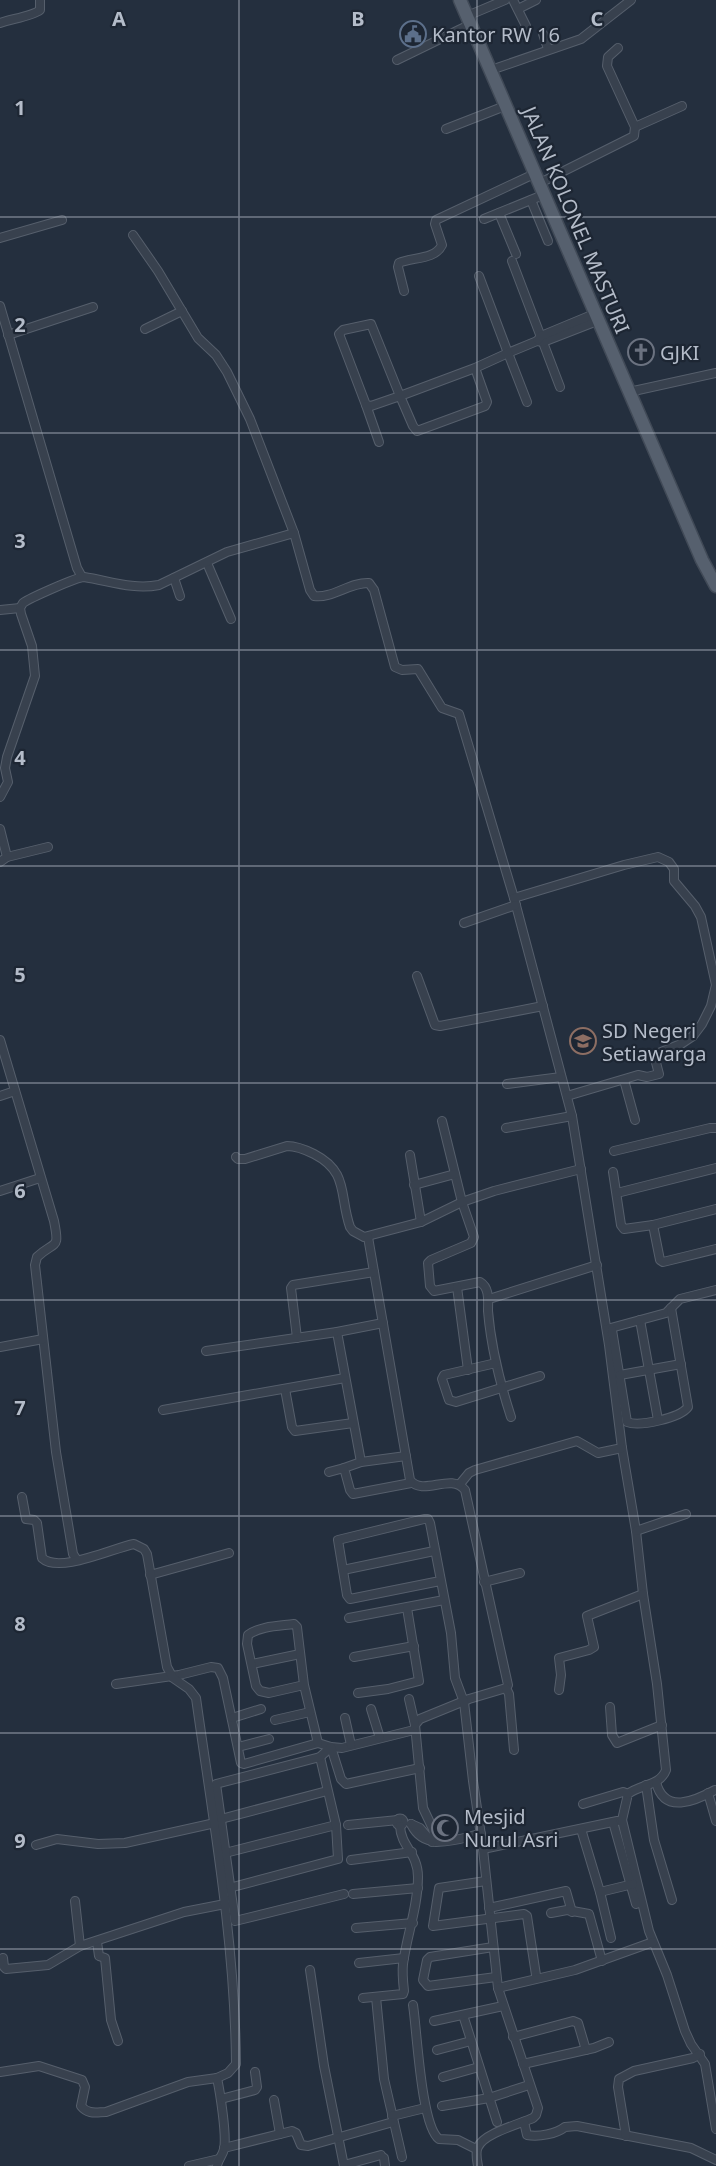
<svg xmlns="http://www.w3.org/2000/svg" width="716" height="2166" font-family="'Noto Sans',sans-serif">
	<rect width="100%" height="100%" fill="#242f3e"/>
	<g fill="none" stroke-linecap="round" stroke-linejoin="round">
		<defs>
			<g id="minor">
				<path d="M513,0L526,26"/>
				<path d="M518,9L536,0"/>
				<path d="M467,16L505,0"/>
				<path d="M0,23C11,19 33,16 40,10V0"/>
				<path d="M543,34L548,49"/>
				<path d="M397,60L471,24"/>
				<path d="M491,70L581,39L631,0"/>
				<path d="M635,127L682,106"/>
				<path d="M446,129L505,106"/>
				<path d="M538,184L634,136L635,127L607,66L608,57L618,48"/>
				<path d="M531,200L548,241"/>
				<path d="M499,213L516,254"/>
				<path d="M484,219L543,195"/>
				<path d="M133,235L158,271L198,338L216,355L227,372L250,419L294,533"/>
				<path d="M0,238L62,220"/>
				<path d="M512,261L560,387"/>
				<path d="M479,276L508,353L537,341L543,342L597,321"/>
				<path d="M404,291L398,267L399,263C412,257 435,260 442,245L435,224L436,220L534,174"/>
				<path d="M0,306L77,568L82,577"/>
				<path d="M145,329L182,311"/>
				<path d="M8,335L93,307"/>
				<path d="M538,340L541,336L594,314"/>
				<path d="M475,368L400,396L371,324L343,330L339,334L366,405L371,406L400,396L413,426L417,431L485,406L487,402L475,368L508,353L527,402"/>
				<path d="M629,392L716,373"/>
				<path d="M366,405L379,442"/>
				<path d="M207,563L231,619"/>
				<path d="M174,578L180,596"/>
				<path d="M0,610L20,608"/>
				<path d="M0,797L8,782L5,768L7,757L35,676L32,646L21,614L20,608L23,603C30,598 77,577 84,577C110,581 133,590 159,585L227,552L294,533L310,590L314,596C332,599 350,582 369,583L374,590L395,667L402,670L418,669L442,708L459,714L514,898L572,1116L609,1345L622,1448L636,1531L643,1594L657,1684L666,1770C660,1786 641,1784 628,1794L622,1820L483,1849"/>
				<path d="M0,829L7,857L0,862"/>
				<path d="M7,857L48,847"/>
				<path d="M514,898L624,865L658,857L669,862L674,869V881L695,906L701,917L716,985L711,1006L702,1024L693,1036L681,1044L654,1055L659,1074L647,1077L638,1075L567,1096"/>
				<path d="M464,923L516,905"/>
				<path d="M417,976L435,1025L440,1026L543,1006"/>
				<path d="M0,1040L54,1221C60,1251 55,1240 37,1257L35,1265L56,1452L73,1554L77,1560"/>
				<path d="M624,1080L635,1120"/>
				<path d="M507,1084L561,1077"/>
				<path d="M0,1096L15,1091"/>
				<path d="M442,1121L462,1202L474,1237L471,1243L431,1260L428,1263L430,1286L434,1291L480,1282C490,1288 488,1301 488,1311C491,1347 500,1383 511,1417"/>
				<path d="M506,1128L572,1116"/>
				<path d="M614,1151L710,1128H716"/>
				<path d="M410,1155L421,1222"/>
				<path d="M236,1157L238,1159H245L287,1146C297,1146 306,1150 314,1154C349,1172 339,1195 350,1227L353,1231L364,1237L421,1222L462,1202L494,1191L581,1169"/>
				<path d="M613,1172L621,1225L624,1229L653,1225L716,1209"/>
				<path d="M414,1185L455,1174"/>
				<path d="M0,1191L40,1178"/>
				<path d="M617,1193L716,1168"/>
				<path d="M653,1225L660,1260L663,1262L716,1249"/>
				<path d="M368,1237L410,1480C423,1497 451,1472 465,1490L508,1685L506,1688L469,1699L420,1719L415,1725L423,1808L433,1829L436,1842"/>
				<path d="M457,1287L468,1370"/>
				<path d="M489,1299L597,1265"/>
				<path d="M640,1320L658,1420"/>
				<path d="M607,1329L666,1313L680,1299L716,1290"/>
				<path d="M612,1330L627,1422C639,1427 680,1418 688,1407L671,1308"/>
				<path d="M337,1332L361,1462"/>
				<path d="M297,1338L291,1288L293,1285L374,1272"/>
				<path d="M0,1347L43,1339"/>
				<path d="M206,1351L337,1332L383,1323"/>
				<path d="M496,1363L444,1375L442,1379L449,1400L456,1402L540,1376"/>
				<path d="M620,1375L681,1364"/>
				<path d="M285,1389L292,1427L295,1431L353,1423"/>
				<path d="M163,1410L345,1378"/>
				<path d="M406,1456L361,1462L344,1468L350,1490L353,1494L411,1483"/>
				<path d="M329,1472L344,1468"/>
				<path d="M460,1484L469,1473L475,1470L577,1441L598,1453L622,1448"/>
				<path d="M636,1531L686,1514"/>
				<path d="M343,1570L434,1551"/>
				<path d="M150,1575L229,1553"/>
				<path d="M440,1581L350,1599L347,1595L338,1540L424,1519H428L430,1523L451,1633L455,1678L464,1702L473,1781L483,1849L498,1988L538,2108L536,2115L533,2118C520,2124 484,2133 478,2147C475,2152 477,2160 478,2166"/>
				<path d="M484,1582L520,1573"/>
				<path d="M349,1618L444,1600"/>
				<path d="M354,1657L414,1646"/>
				<path d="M252,1664L300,1654"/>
				<path d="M116,1684L179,1675L211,1667L218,1668L223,1678L241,1763L244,1764L318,1743L331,1747L342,1748L414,1730"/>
				<path d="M304,1685L269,1693L260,1691L256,1686L247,1644L248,1635C260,1626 279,1626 294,1624L297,1627L304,1685L318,1743"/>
				<path d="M506,1688L509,1694L514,1750"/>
				<path d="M559,1690L561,1675L559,1658L589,1650L594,1647L587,1616L643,1594"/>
				<path d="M358,1693L388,1689L419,1681L407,1608"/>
				<path d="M409,1699L415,1725"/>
				<path d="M610,1707L612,1735L617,1743L662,1725"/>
				<path d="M371,1709L380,1738"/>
				<path d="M232,1718L261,1709"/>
				<path d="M345,1718L351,1745"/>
				<path d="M275,1720L310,1712"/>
				<path d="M238,1747L269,1739"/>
				<path d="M656,1782C664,1815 695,1801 715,1790"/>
				<path d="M646,1785L654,1840L672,1900"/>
				<path d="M708,1793L716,1821"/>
				<path d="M583,1804L623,1792L628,1794"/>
				<circle cx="400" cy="1822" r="3.5"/>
				<path d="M221,1819L327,1791"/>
				<path d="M622,1820L649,1931L667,1975L685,2031L691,2044L705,2064L716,2129"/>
				<path d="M613,1822L636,1904"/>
				<path d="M411,1824C425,1853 457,1839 481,1834"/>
				<path d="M411,1824L420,1828L432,1842"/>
				<path d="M348,1825L398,1820"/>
				<path d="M581,1829L600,1892L611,1938"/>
				<path d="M36,1845L57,1839L98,1844L125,1843L215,1823"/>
				<path d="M225,1853L336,1825"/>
				<path d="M351,1860L412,1852"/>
				<path d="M486,1881L439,1888L433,1926L524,1914L527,1916L536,1975"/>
				<path d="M229,1888L338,1859L336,1825L320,1757"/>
				<path d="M600,1892L633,1884"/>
				<path d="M344,1894L235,1921L216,1784L320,1757L331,1747L341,1779L346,1784L420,1768"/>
				<path d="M353,1894L418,1888"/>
				<path d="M75,1901L80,1946"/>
				<path d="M489,1908L566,1891L572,1912"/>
				<path d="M551,1913L567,1910L589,1914L602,1961"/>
				<path d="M356,1928L413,1923"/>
				<path d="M97,1942L99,1956L105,1958L111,2020L118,2041"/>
				<path d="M493,1947L430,1957L427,1960L423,1980L428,1986L496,1977"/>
				<path d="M3,1958L4,1967L6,1969L48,1965L80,1946L184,1912L225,1904"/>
				<path d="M359,1963L404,1958"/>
				<path d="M310,1970L324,2066L344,2166"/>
				<path d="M498,1988L575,1970L653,1942"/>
				<path d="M376,1997L384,2079L402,2157"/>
				<path d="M363,1998L403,1994L404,1991C403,1982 402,1973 403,1964C407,1934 418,1907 418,1877C418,1853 401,1847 400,1826"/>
				<path d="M413,2005C417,2030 421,2126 439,2139L458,2140L476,2149"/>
				<path d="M463,2015L497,2122"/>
				<path d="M434,2021L503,2006"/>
				<path d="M513,2037L573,2021L578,2023L586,2050"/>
				<path d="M437,2050L471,2041"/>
				<path d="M523,2064L594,2048L609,2042"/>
				<path d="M0,2072L39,2066L82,2080L85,2087L81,2106C88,2115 97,2112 106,2112L188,2082L217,2078L228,2073L236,2064C235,1941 213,1819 196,1698L189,1689L173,1678L167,1667L147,1554L144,1549L134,1544C113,1548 59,1574 42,1558L37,1523L34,1520L26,1519L22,1497"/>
				<path d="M443,2077L479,2067"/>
				<path d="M217,2078C220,2092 227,2136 224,2149C223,2155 218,2159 217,2166"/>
				<path d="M221,2099L255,2090L257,2087L255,2072"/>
				<path d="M274,2100L280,2134"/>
				<path d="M442,2106L489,2098L529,2085"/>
				<path d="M392,2116L425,2108"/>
				<path d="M524,2122L527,2135C539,2137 556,2134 565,2127L577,2126L691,2148L716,2160"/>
				<path d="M626,2136L618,2087L619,2079L634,2071L693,2058L700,2054"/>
				<path d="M224,2148L292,2131L296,2133L301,2145L308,2146L393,2122"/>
				<path d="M384,2158L385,2166"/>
				<path d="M344,2165L381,2155"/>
				<path d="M189,2166L219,2159"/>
			</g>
			<path id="primary" d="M460,0L702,560L716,586"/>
		</defs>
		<!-- minor casing -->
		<use href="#minor" stroke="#565f6c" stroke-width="10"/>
		<!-- primary casing -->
		<use href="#primary" stroke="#414a57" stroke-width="15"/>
		<!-- minor -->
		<use href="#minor" stroke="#38414e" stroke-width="8"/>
		<!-- primary -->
		<use href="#primary" stroke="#56606e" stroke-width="12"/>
	</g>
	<!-- grid -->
	<path fill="none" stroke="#b4bcc9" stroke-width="1.5" stroke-opacity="0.55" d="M239,0V2166M477,0V2166M0,217H716M0,433H716M0,650H716M0,866H716M0,1083H716M0,1300H716M0,1516H716M0,1733H716M0,1949H716"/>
	<!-- icons -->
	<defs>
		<symbol id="civic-ring" viewBox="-11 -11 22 22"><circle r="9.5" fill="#1d2633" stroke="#5c6f8a" stroke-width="1.5"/><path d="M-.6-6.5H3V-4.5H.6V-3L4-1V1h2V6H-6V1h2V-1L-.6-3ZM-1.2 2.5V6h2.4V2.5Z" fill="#5c6f8a"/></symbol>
		<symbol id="church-ring" viewBox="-11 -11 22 22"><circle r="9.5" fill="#1d2633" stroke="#6b7280" stroke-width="1.5"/><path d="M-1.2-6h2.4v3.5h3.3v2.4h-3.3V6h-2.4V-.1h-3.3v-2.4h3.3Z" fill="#6b7280"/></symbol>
		<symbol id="school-ring" viewBox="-11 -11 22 22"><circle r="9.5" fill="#1d2633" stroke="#8d6e63" stroke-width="1.5"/><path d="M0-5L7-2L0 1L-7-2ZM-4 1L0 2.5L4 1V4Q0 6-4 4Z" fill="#8d6e63"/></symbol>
		<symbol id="mosque-ring" viewBox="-11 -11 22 22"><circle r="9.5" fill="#1d2633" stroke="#6b7280" stroke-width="1.5"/><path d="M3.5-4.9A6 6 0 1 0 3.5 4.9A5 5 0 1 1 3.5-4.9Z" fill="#6b7280"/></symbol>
	</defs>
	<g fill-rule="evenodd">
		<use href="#civic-ring" x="398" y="19" width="30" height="30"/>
		<use href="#church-ring" x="626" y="337" width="30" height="30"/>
		<use href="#school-ring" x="568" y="1026" width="30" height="30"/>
		<use href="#mosque-ring" x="430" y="1813" width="30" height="30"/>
	</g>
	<g text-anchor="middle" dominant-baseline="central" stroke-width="4.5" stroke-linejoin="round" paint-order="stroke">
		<!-- poi labels -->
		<g font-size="20" fill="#b4bcc9" stroke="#1d2633" text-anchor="start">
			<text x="432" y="34">Kantor RW 16</text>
			<text x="660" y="352">GJKI</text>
			<text x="602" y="1030">SD Negeri<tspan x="602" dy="23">Setiawarga</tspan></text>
			<text x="464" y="1816">Mesjid<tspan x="464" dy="23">Nurul Asri</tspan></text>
		</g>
		<!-- street labels -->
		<g font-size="20" fill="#b4bcc9" stroke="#1d2633">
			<text transform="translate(576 220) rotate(67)">JALAN KOLONEL MASTURI</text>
		</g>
	</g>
	<g font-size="20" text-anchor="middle" font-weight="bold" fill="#b4bcc9" stroke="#1d2633" stroke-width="4.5" stroke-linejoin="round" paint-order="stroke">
		<text x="119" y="26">A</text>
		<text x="358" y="26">B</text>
		<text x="597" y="26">C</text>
		<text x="20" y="115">1</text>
		<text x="20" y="332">2</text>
		<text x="20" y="548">3</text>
		<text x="20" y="765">4</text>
		<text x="20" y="982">5</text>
		<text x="20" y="1198">6</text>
		<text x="20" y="1415">7</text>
		<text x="20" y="1631">8</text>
		<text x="20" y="1848">9</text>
	</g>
</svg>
